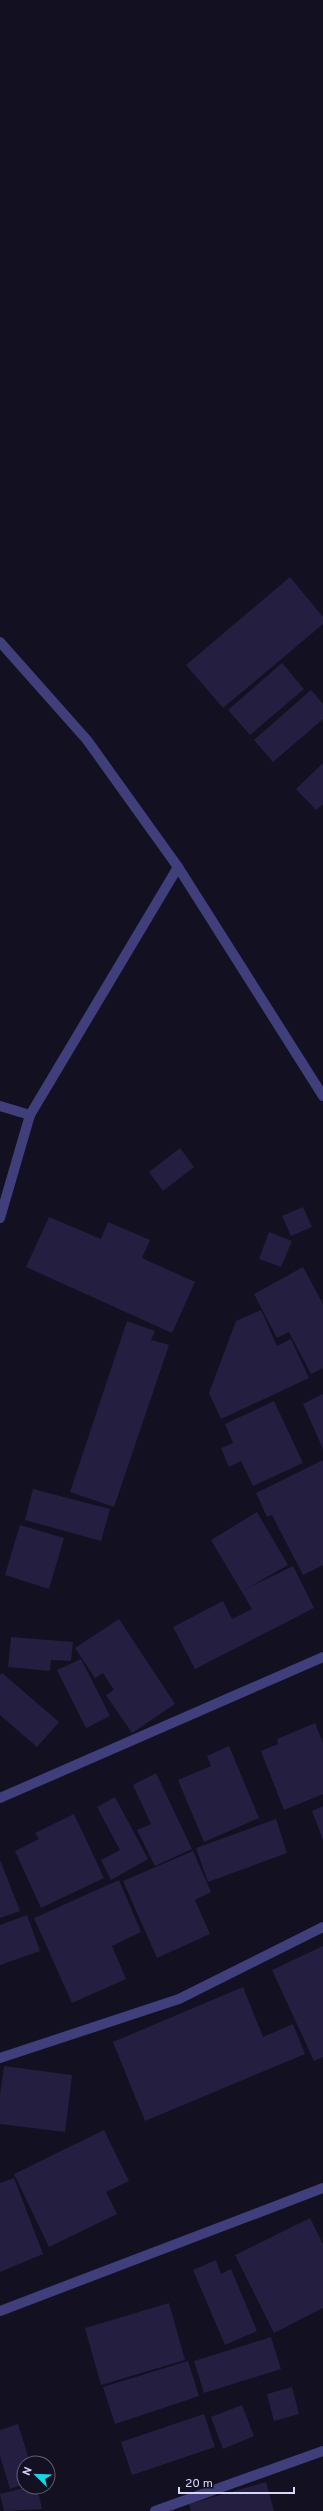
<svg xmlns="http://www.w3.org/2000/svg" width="323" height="2511" font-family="Overpass,sans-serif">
	<rect width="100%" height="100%" fill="#131022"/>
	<!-- building -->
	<g fill="#241e41">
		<path d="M290,577L323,617V624L223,708L186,665Z"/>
		<path d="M282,663L304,689L250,735L228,710Z"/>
		<path d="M311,690L323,704V719L273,762L254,740Z"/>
		<path d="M323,763V804L316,810L296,789Z"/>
		<path d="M180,1148L194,1167L163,1191L149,1172Z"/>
		<path d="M303,1207L312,1227L291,1236L282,1216Z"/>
		<path d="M49,1217L101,1239L108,1222L150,1240L142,1258L195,1282L172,1333L26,1267Z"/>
		<path d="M269,1232L292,1241L281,1267L259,1259Z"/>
		<path d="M303,1267L323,1304V1368L311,1374L289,1332L277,1338L254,1294Z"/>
		<path d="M261,1310L277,1346L291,1339L309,1378L221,1419L209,1393L236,1321Z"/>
		<path d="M127,1321L155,1331L151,1340L169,1345L114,1507L70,1492Z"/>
		<path d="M323,1394V1449L303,1404Z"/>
		<path d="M274,1401L303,1463L253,1486L241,1461L229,1467L221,1448L233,1443L225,1424Z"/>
		<path d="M323,1460V1565L303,1575L272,1515L267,1517L256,1493Z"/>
		<path d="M33,1489L110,1509L101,1541L25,1520Z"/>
		<path d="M257,1512L288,1565L244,1590L293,1566L314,1608L195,1669L173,1627L223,1601L232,1619L252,1609L211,1540Z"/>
		<path d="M20,1525L64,1538L49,1589L5,1575Z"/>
		<path d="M119,1619L175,1704L132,1733L106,1695L114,1690L103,1673L95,1678L75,1648Z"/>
		<path d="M11,1637L73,1642L71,1661L51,1660L50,1671L8,1667Z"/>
		<path d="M81,1659L110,1716L86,1728L57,1670Z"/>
		<path d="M2,1673L59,1722L37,1747L0,1715V1675Z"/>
		<path d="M315,1723L323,1743V1794L284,1810L261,1751L278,1744L277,1739Z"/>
		<path d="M229,1746L259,1818L204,1842L178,1780L211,1766L207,1756Z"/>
		<path d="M156,1773L192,1849L155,1866L137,1830L151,1824L133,1785Z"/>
		<path d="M115,1797L148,1859L111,1880L101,1860L120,1850L97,1807Z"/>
		<path d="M323,1806V1840L312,1811Z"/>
		<path d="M74,1814L104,1878L41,1908L15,1851L39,1839L35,1833Z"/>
		<path d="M276,1819L287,1853L208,1882L196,1848Z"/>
		<path d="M193,1851L211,1892L195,1900L210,1934L157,1958L123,1881Z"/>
		<path d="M0,1860L20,1911L0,1918Z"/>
		<path d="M119,1880L141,1932L112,1946L126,1979L72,2003L34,1918Z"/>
		<path d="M27,1915L40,1951L0,1965V1925Z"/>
		<path d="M323,1946V2057L314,2061L272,1970Z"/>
		<path d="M243,1987L263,2037L293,2024L305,2054L145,2121L113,2042Z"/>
		<path d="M4,2066L72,2075L65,2132L0,2124V2095Z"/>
		<path d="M104,2130L129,2181L106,2192L117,2214L49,2247L14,2174Z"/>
		<path d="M14,2178L43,2254L0,2272V2183Z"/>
		<path d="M310,2218L323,2244V2308L274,2333L235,2255Z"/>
		<path d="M216,2260L221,2274L231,2269L257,2331L225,2345L193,2270Z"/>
		<path d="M169,2303L185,2360L101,2385L85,2328Z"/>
		<path d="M271,2337L281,2369L204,2393L194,2361Z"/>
		<path d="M188,2361L199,2396L115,2424L103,2387Z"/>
		<path d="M292,2387L299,2414L274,2421L267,2394Z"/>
		<path d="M242,2405L254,2436L223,2449L211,2417Z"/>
		<path d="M204,2414L215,2447L132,2475L121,2442Z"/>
		<path d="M18,2424L30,2463H24V2484L10,2489L0,2456V2430Z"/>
		<path d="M266,2482L274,2511H191L189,2504Z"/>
		<path d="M28,2487H37L42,2509L4,2511L0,2494Z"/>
	</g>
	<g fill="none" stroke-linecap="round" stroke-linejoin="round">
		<!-- minor -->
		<g stroke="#403f7c" stroke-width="10">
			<path d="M0,642L87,740L178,867L323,1096"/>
			<path d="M0,1106L30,1115"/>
			<path d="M0,1218L30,1115L178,867"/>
			<path d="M0,1798L323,1657"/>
			<path d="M0,2058L179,1999L323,1927"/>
			<path d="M0,2311L323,2188"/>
			<path d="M155,2511L323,2451"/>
		</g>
	</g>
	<!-- north arrow -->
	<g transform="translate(36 2475) rotate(293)"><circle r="19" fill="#131022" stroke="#625f79"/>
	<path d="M0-3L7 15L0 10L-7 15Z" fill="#16d7e6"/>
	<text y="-6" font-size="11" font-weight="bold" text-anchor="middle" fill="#d8d5fb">N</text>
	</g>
	<!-- scale -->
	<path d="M179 2487v6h115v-6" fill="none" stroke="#d8d5fb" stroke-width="2"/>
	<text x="185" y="2487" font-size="12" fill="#d8d5fb" stroke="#131022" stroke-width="3" paint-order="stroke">20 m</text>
</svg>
